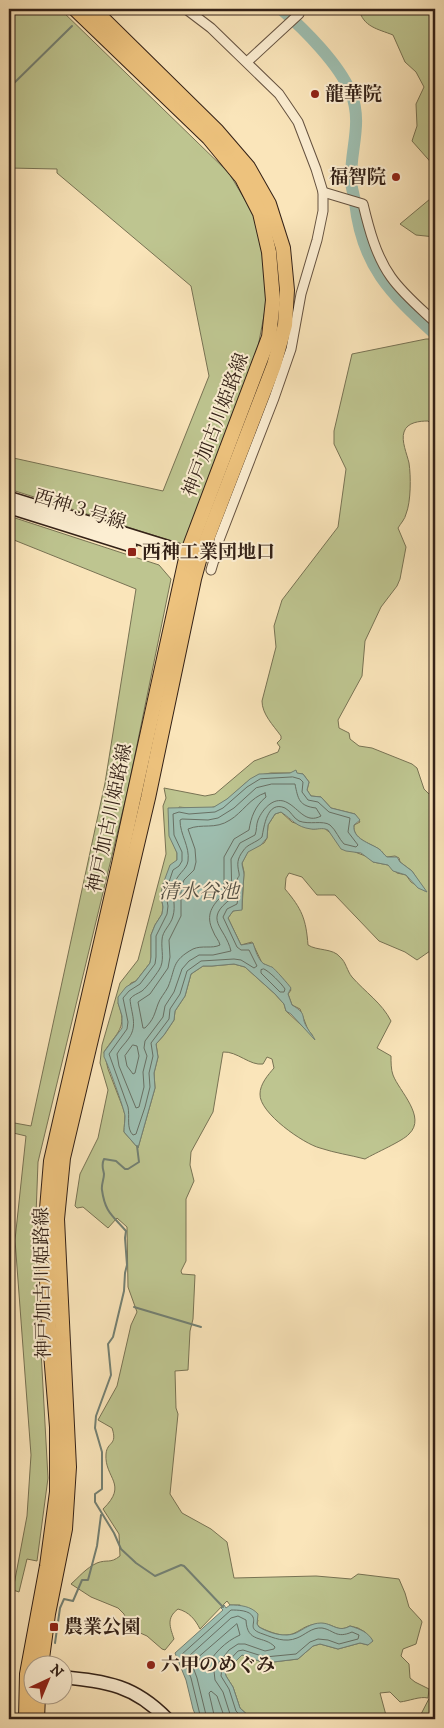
<svg xmlns="http://www.w3.org/2000/svg" width="444" height="1728" font-family="'IM FELL DW Pica','Noto Serif JP',serif">
	<rect width="100%" height="100%" fill="#fae5ba"/>
	<filter id="stains"><feTurbulence type="fractalNoise" baseFrequency=".004" numOctaves="4"/><feColorMatrix values="0 0 0 0 .2 0 0 0 0 .09 0 0 0 0 .02 0 0 0 .5 -.17"/></filter>
	<radialGradient id="worn" r=".72"><stop offset=".6" stop-color="#630" stop-opacity="0"/><stop offset="1" stop-color="#630" stop-opacity=".3"/></radialGradient>
	<!-- green -->
	<g fill="#bec590" stroke="#787354" fill-rule="evenodd">
		<path d="M9,9H60L229,173L254,215L264,261L266,305L257,352L184,545L9,489V457L163,491L209,376L191,286L57,173V169L9,168Z"/>
		<path d="M359,9H435V167L412,141L417,126L416,104L424,87L416,72L405,62L393,35C378,29 363,27 359,9Z"/>
		<path d="M435,198V237L416,235L400,224L430,199Z"/>
		<path d="M426,339H433L435,342V428L428,421C420,421 407,422 404,432C401,441 407,454 409,463C411,476 411,502 406,514C405,519 401,523 398,528L406,547L400,579L397,586L381,607L365,641L362,676L338,720L339,728L349,733L350,739L359,746L372,748L412,764L417,768L424,789L435,800V950L430,951L417,960L405,952L379,941L335,895H317L302,877L289,873L286,878L285,889C302,909 306,919 308,945C317,951 333,948 340,957C346,962 347,971 352,977C365,992 382,1003 391,1021L377,1048L391,1056C391,1062 391,1070 393,1075C399,1091 427,1117 409,1134C403,1141 375,1153 365,1159C350,1155 335,1153 320,1148C304,1144 259,1113 260,1094C260,1084 268,1075 274,1068L272,1059L267,1057L263,1064C250,1066 237,1051 223,1052L213,1112L191,1152L190,1165L194,1181L186,1199V1261L181,1271L182,1274L195,1275L193,1319L190,1331L188,1370L175,1371L176,1408L178,1414L170,1494L182,1513L211,1529L227,1542L234,1578L316,1576L351,1579L358,1574L399,1579L405,1593L409,1607L421,1620L422,1622L416,1644L403,1649L401,1656L409,1664L410,1678L415,1682L429,1689L428,1698C420,1696 409,1701 400,1702L390,1692L380,1693L387,1719H291L283,1718L252,1719L240,1708L233,1687L226,1676L225,1672L242,1655L265,1663L298,1659L313,1646L320,1644L338,1649L360,1643L368,1645L365,1632L358,1628L350,1626C338,1633 334,1624 324,1624C319,1624 312,1624 308,1626C300,1629 295,1635 286,1635C279,1636 265,1630 259,1627L257,1624L258,1620L240,1605H230L227,1601L200,1629C195,1619 189,1612 178,1609C166,1618 170,1627 174,1639L165,1650L162,1649L147,1636L129,1628L124,1614L118,1608L91,1597L71,1584C79,1577 86,1568 97,1563C107,1559 110,1564 120,1556L119,1534L103,1509C129,1484 104,1478 106,1454C107,1441 118,1446 112,1428L98,1420L117,1386L131,1325L137,1312L128,1287L127,1227L117,1218L108,1228L83,1207L77,1208L75,1206L80,1174L98,1138L108,1090L100,1063L102,1045L120,983L138,960L166,854L163,806L166,798L164,788L205,796L215,794L254,761L278,752L280,747L277,743L281,739V736C273,725 262,714 262,701L276,647L274,626L282,600L338,527L346,469L334,444V431L352,354ZM271,773H290L303,774L309,782L307,790L311,796L321,797L331,808L355,814L360,822L354,825C352,839 370,843 379,849C382,851 384,855 387,857L395,856L399,858L400,862L412,871L425,891L411,882L406,875L397,873L388,865L373,862L368,857L355,852L324,828L313,829L292,822L281,812L275,814L268,825L267,838L264,843L248,851L242,863L244,872L242,909L233,911L228,918L241,945L252,942L262,963C273,968 286,980 291,990L288,994L292,1005L300,1009L308,1030L313,1036L286,1011L284,1004L275,994L245,967L234,964L212,966H203L191,974L185,996L175,1011L174,1020L164,1035L156,1044L158,1057L154,1073L155,1088L138,1148L124,1132L125,1115L123,1108L108,1069L104,1052C117,1032 128,1028 118,1003L131,983L136,981L150,963L151,957V935L155,925L162,914L163,907L161,896L163,884L177,860V853L174,845L179,807C186,808 208,809 214,807C237,800 239,777 271,773Z"/>
		<path d="M9,516L159,565L171,579L128,789L38,1162L35,1242L48,1478L37,1561L27,1559L19,1592L13,1590L27,1516L31,1455L15,1240L26,1136L9,1132V1122L31,1126L105,783L136,589L9,538Z"/>
		<path d="M435,1687V1719H420L419,1718Z"/>
	</g>
	<!-- water -->
	<g fill="#9ebfb1" stroke="#738073">
		<path d="M296,770L297,773L303,774L309,782L307,790L311,796L321,797L331,808L355,814L360,820L354,825C352,839 370,843 379,849C382,851 384,855 387,857H397L400,862L412,871L427,892L418,888L406,875L393,871L388,865L373,862L361,853L346,851L341,849L328,830C322,827 317,830 311,829C296,827 293,820 281,812L275,814L268,825L267,838L261,845L248,852L242,863C242,867 244,871 244,875C243,886 242,898 242,910L233,911L228,918L241,945L253,943C255,949 258,960 264,964C265,964 271,967 272,967C275,969 289,985 291,988L288,994L292,1005C309,1015 299,1016 308,1029C310,1033 313,1035 315,1040L291,1014L286,1011L284,1004L275,994L245,967L234,964L212,966H203L191,974L185,996L175,1011L174,1020L164,1035L156,1044L158,1057L154,1073L155,1088L138,1148L124,1132C124,1126 125,1121 125,1116C125,1111 106,1059 104,1057V1052L122,1028V1016L118,1003V997L126,987L136,981L150,963L151,957V935L155,925L162,914L163,907L161,896L163,884L170,865L177,860V853L169,836L168,808L214,807L227,799L250,779L259,774L290,773Z"/>
		<path d="M224,1605L226,1608L230,1605C240,1605 251,1606 258,1614L257,1624L259,1627C269,1633 285,1638 296,1633C304,1629 311,1623 321,1623C332,1623 338,1633 350,1626C360,1629 368,1632 373,1641L368,1645L360,1643L338,1649L320,1644L313,1646L298,1659L265,1663L242,1655L225,1672L226,1676L233,1687L240,1708L252,1719H197L193,1709L186,1680L175,1653L223,1610L221,1608Z"/>
	</g>
	<g fill="none" stroke-linecap="round" stroke-linejoin="round">
		<!-- shore -->
		<g stroke="#687064" stroke-width="1">
			<path d="M293,777L300,779L303,782L302,792L308,800L318,802L329,812L350,818L348,832L358,845L356,847L344,844C339,839 336,830 330,825C323,820 309,825 299,821C293,818 291,811 285,808C267,800 264,827 262,837C256,843 247,844 243,851C237,859 237,864 239,873C240,877 238,876 237,880C236,888 239,896 237,904L227,909L223,917L237,947L241,950H249L257,966L254,968L241,960L234,959L201,961L187,971L180,994L170,1009L169,1019L151,1043L153,1056L149,1073L150,1087L145,1107L136,1134L133,1135C126,1128 130,1117 128,1107L109,1054L127,1029L128,1022L123,998L129,991L140,984L155,964L156,957V936L167,914L168,906L166,895L168,885L173,870L179,866L182,861V852L174,835L173,814L179,812L189,814L215,812L223,808L247,787L260,779Z"/>
			<path d="M272,784H295C298,799 299,806 316,808L321,816C306,824 299,809 288,803C275,795 263,808 258,820C256,825 257,830 255,835L240,843L231,859L232,898C202,920 225,926 231,951L213,955H199L189,961L182,969L174,992L165,1006L163,1017L145,1041L144,1048L147,1056L143,1072L144,1087L139,1107L136,1108L119,1066L117,1054C120,1048 125,1044 129,1038C138,1025 131,1013 130,999C133,995 137,994 142,991C147,987 155,976 159,970C165,961 161,950 162,940C162,931 171,925 173,916C176,906 172,897 174,886C176,874 187,870 188,861C190,846 180,835 180,820L182,819L208,820L218,818L234,808L256,788Z"/>
			<path d="M265,793L266,797C255,806 251,817 249,830L234,839L224,857V894C212,905 205,915 213,931C215,937 219,940 220,945C212,949 202,945 193,949C171,961 176,968 168,987C165,993 160,998 158,1004C154,1015 154,1019 145,1028H143L138,1002L150,994L168,968L170,957L169,940L181,916V888L184,880L194,870L196,862L195,849L188,829C202,823 215,830 230,820C242,813 251,797 265,793Z"/>
			<path d="M264,969C269,971 282,984 285,989L284,992H280L261,973V970Z"/>
			<path d="M133,1045L137,1046L139,1056L135,1073L133,1074L127,1066L125,1056Z"/>
			<path d="M237,1624L240,1635C226,1641 211,1655 206,1670H203L199,1657Z"/>
			<path d="M201,1719L191,1678L181,1655L231,1610C237,1610 250,1610 253,1617C256,1624 247,1629 263,1634C274,1638 285,1643 297,1638C305,1635 312,1627 322,1628C334,1630 336,1639 352,1632L359,1635L358,1639L339,1644L328,1640L318,1639L310,1642L296,1654L265,1657L243,1650L238,1651L222,1668L221,1676L229,1689L236,1711L244,1719"/>
			<path d="M207,1719L197,1678L189,1656L231,1618L238,1616L246,1620C247,1644 264,1635 275,1647L274,1649L265,1651L245,1644H238L229,1650L216,1666L214,1671L215,1680L223,1692L230,1714L235,1719"/>
			<path d="M215,1719L209,1693L211,1691L217,1696L225,1719"/>
		</g>
		<!-- stream -->
		<g stroke="#738073" stroke-width="2">
			<path d="M9,88L72,26"/>
			<path d="M137,1146L139,1162L128,1169H125L116,1161L104,1159C101,1165 103,1168 104,1174C104,1179 101,1185 102,1190C105,1212 112,1215 126,1231L125,1238L127,1265L125,1273L124,1291L113,1337L108,1344L111,1375L96,1416L95,1428L102,1452V1489L95,1494V1502L114,1533L121,1549L136,1563L155,1576L181,1565L184,1566L223,1607"/>
			<path d="M134,1307L201,1327"/>
			<path d="M55,1643L60,1608L64,1599L73,1601L82,1580H88L97,1546L101,1515"/>
		</g>
		<!-- river -->
		<path stroke="#9ebfb1" stroke-width="12" d="M281,9C305,30 339,64 351,93C363,123 350,150 351,180C351,187 354,195 355,202C362,266 390,293 435,334"/>
		<defs>
			<g id="street">
				<path d="M186,9L211,28L279,94L298,122L316,169L323,192V211L317,240L301,294L291,349L274,398L219,540L218,556L214,560L211,570"/>
				<path d="M247,62L299,14L295,9"/>
				<path d="M323,192L363,204C369,229 376,256 391,277C403,294 420,308 435,322"/>
			</g>
			<g id="secondary">
				<path d="M9,498L197,556"/>
				<path d="M9,507L130,545"/>
				<path d="M62,1677C108,1682 134,1685 167,1719"/>
			</g>
			<g id="primary">
				<path d="M41,1666L48,1614L65,1529L69,1467L57,1219L63,1158L148,798L194,579L200,557L274,365L285,325L287,290L283,248L269,204L248,167L217,131L93,9"/>
				<path d="M26,1719L27,1674L47,1566L57,1492V1427L49,1329L45,1233L51,1161L119,864L187,554L269,337L273,300L269,252L260,213L242,178L209,138L75,9"/>
				<path d="M37,1719L38,1696"/>
			</g>
		</defs>
		<!-- street casing -->
		<use href="#street" stroke="#655240" stroke-width="11"/>
		<!-- secondary casing -->
		<use href="#secondary" stroke="#332117" stroke-width="15"/>
		<!-- primary casing -->
		<use href="#primary" stroke="#332117" stroke-width="16"/>
		<!-- street -->
		<use href="#street" stroke="#fceed2" stroke-width="9"/>
		<!-- secondary -->
		<use href="#secondary" stroke="#fceed2" stroke-width="12"/>
		<!-- primary -->
		<use href="#primary" stroke="#edc27d" stroke-width="14"/>
	</g>
	<!-- markers -->
	<g fill="#8f2418" stroke="#fceed2" stroke-width="2">
		<circle cx="315" cy="94" r="5"/>
		<circle cx="396" cy="177" r="5"/>
		<rect x="127" y="547" width="10" height="10" rx="2.5"/>
		<rect x="49" y="1622" width="10" height="10" rx="2.5"/>
		<circle cx="151" cy="1665" r="5"/>
	</g>
	<g text-anchor="middle" dominant-baseline="central" stroke-width="4" stroke-linejoin="round" paint-order="stroke">
		<!-- poi labels -->
		<g font-size="19" font-weight="bold" fill="#332117" stroke="#fceed2" text-anchor="start">
			<text x="325" y="94">龍華院</text>
			<text x="386" y="177" text-anchor="end">福智院</text>
			<text x="142" y="552">西神工業団地口</text>
			<text x="64" y="1627">農業公園</text>
			<text x="161" y="1665">六甲のめぐみ</text>
		</g>
		<!-- street labels -->
		<g font-size="19" fill="#332117" stroke="#fceed2">
			<text transform="translate(216 425) rotate(-69)">神戸加古川姫路線</text>
			<text transform="translate(80 510) rotate(17)">西神３号線</text>
			<text transform="translate(110 818) rotate(-78)">神戸加古川姫路線</text>
			<text transform="translate(43 1283) rotate(-91)">神戸加古川姫路線</text>
		</g>
		<!-- water labels -->
		<g font-size="20" font-style="italic" fill="#535045" stroke="#fceed2">
			<text x="199" y="892">清水谷池</text>
		</g>
	</g>
	<!-- margin -->
	<rect width="444" height="1728" fill="none" stroke="#fae5ba" stroke-width="30"/>
	<rect x="10" y="10" width="424" height="1708" fill="none" stroke="#332117" stroke-width="2.5"/>
	<rect x="15" y="15" width="414" height="1698" fill="none" stroke="#332117"/>
	<!-- north arrow -->
	<g transform="translate(48 1680) rotate(44)"><circle r="24" fill="#fceed2" stroke="#ac9c87"/>
	<path d="M0-4L9 19L0 12L-9 19Z" fill="#8f2418"/>
	<text y="-8" font-size="14" font-weight="bold" text-anchor="middle" fill="#332117">N</text>
	</g>
	<rect width="100%" height="100%" filter="url(#stains)"/>
	<rect width="100%" height="100%" fill="url(#worn)"/>
</svg>
